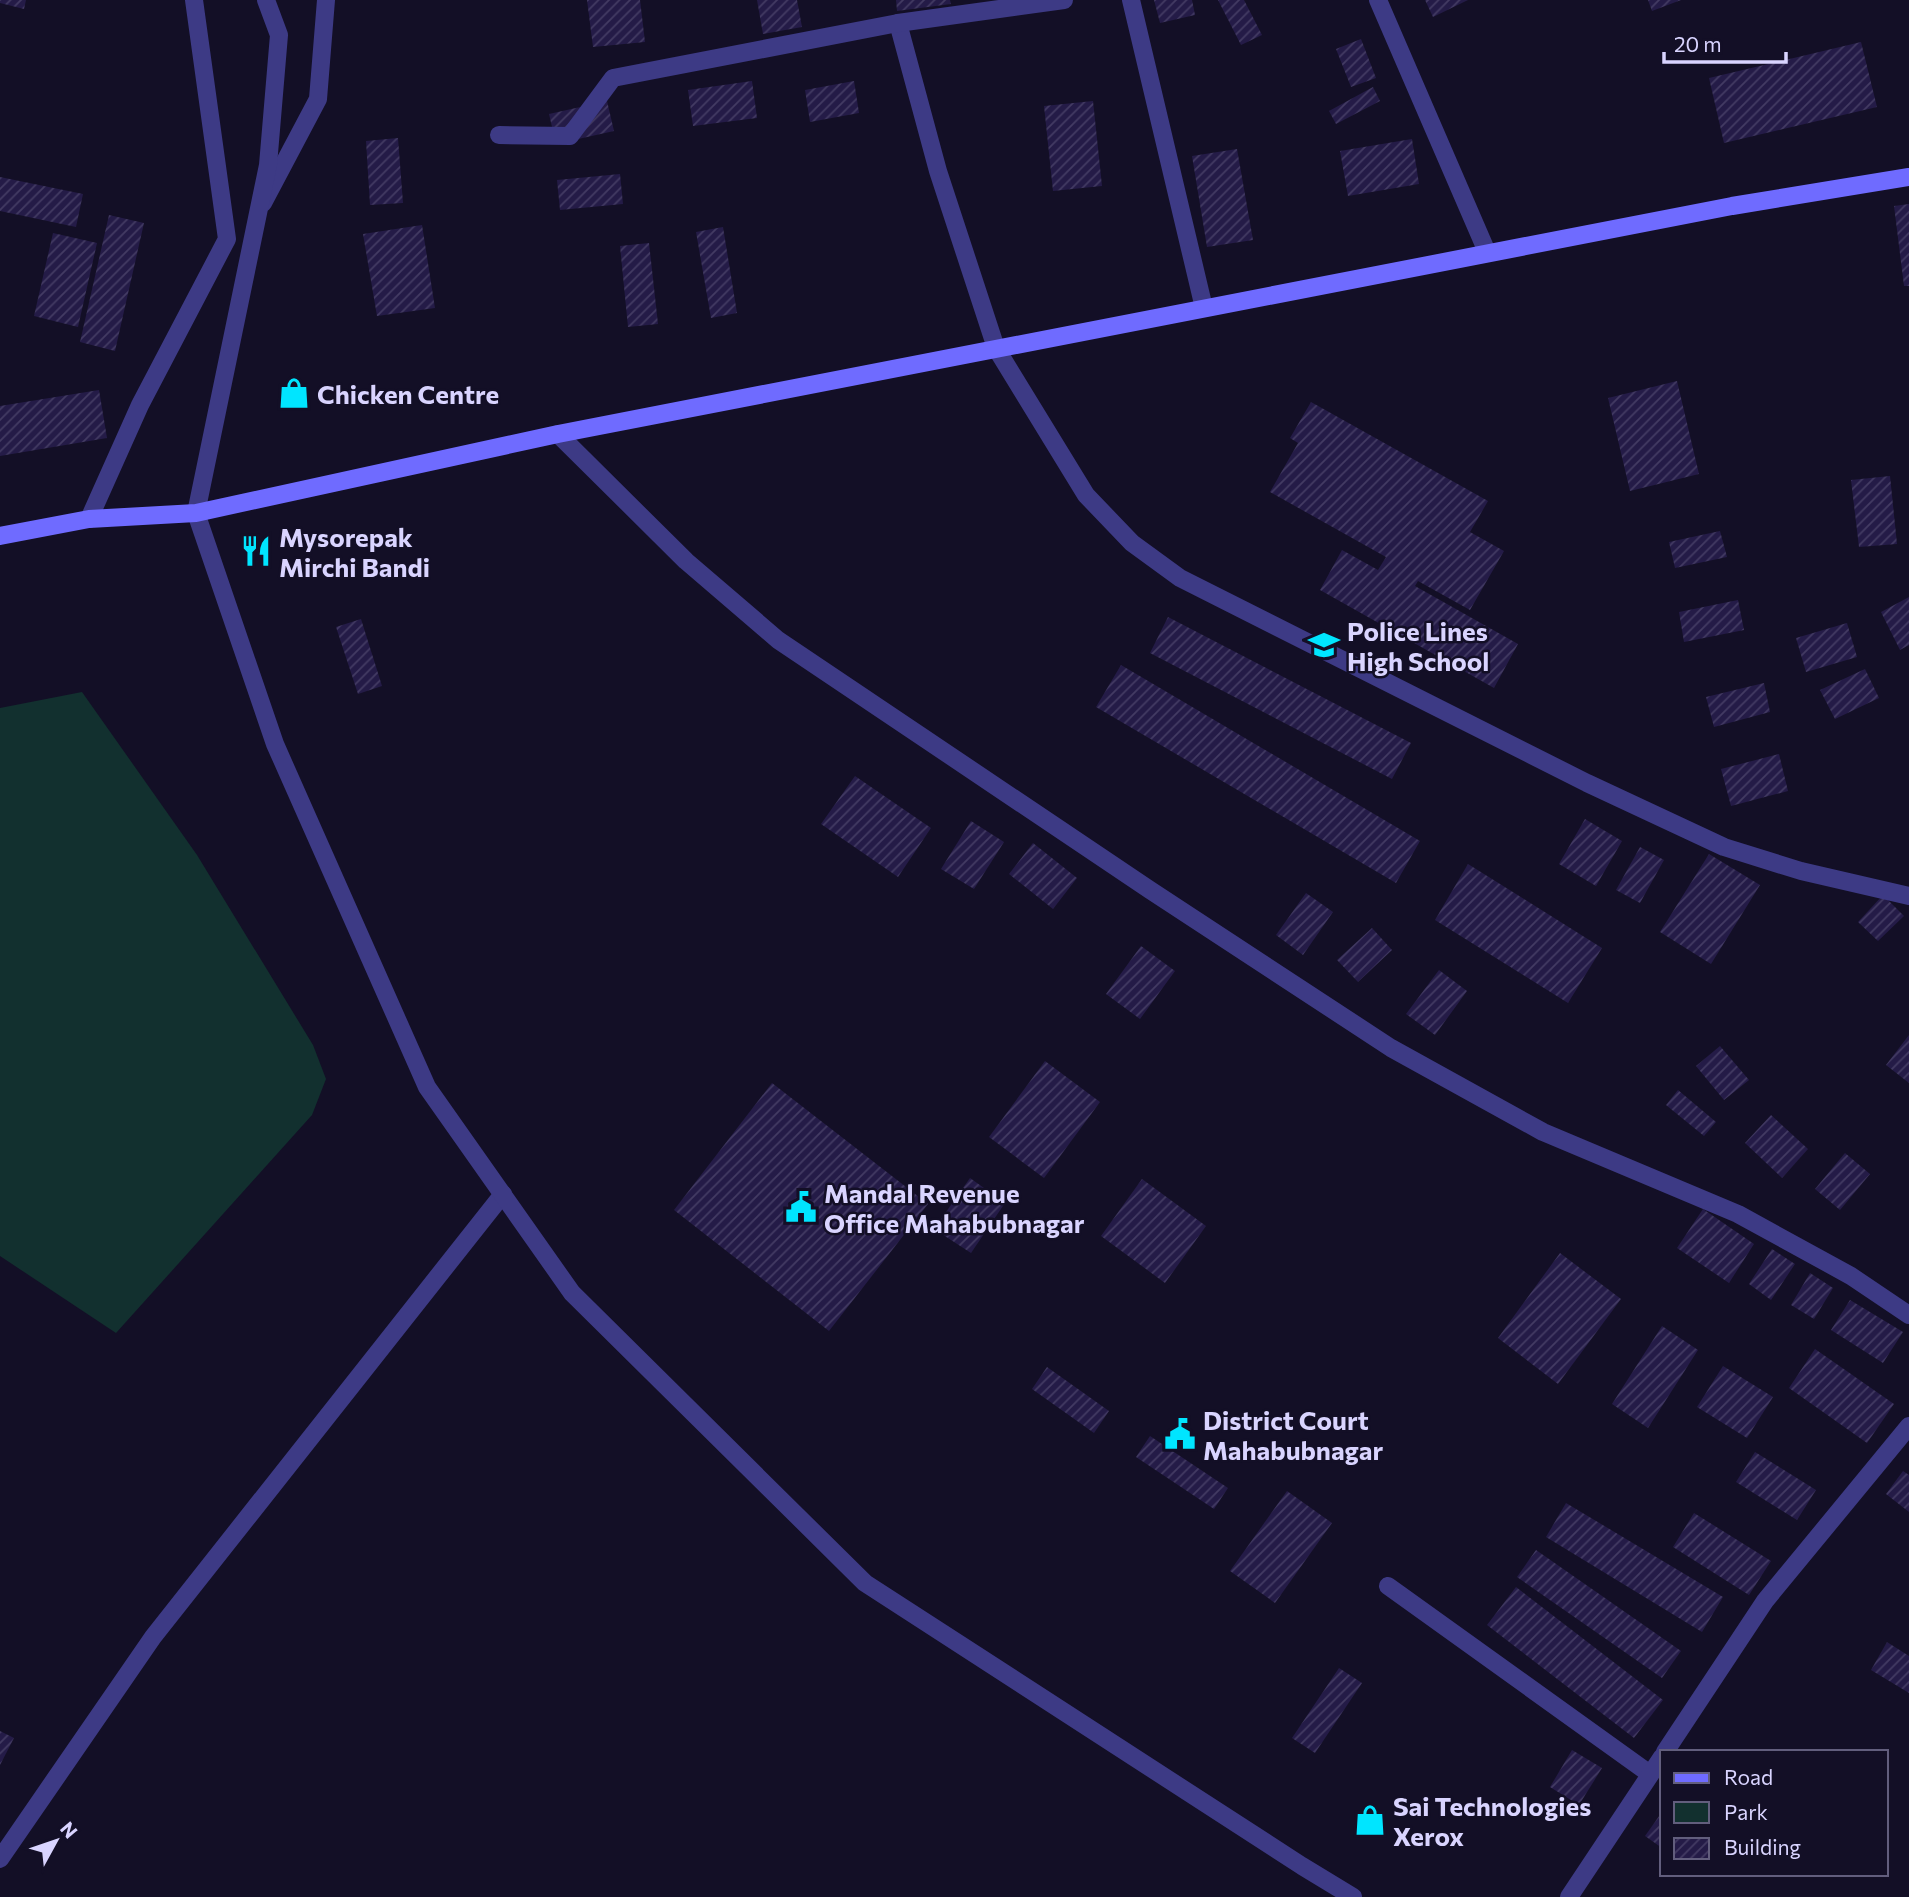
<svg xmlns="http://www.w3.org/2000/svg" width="1909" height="1897" font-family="Commissioner,sans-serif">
	<defs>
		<pattern id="building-hatch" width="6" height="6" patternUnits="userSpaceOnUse" patternTransform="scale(1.75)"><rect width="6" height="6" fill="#241b47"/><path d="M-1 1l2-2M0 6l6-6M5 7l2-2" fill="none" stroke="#433b63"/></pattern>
	</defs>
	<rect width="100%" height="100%" fill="#130f26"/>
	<!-- green -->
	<path fill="#12302f" d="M82,692L197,855L313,1045L326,1079L312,1115L116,1333L0,1256V708Z"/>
	<!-- building -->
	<g fill="url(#building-hatch)">
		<path d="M0,0H26L24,9L0,3Z"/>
		<path d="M587,0H640L645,42L593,47Z"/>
		<path d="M757,0H797L802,27L763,34Z"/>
		<path d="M896,0H950L951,4L897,11Z"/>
		<path d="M1154,0H1192L1195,15L1160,23Z"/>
		<path d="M1218,0H1244L1262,35L1241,45Z"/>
		<path d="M1425,0H1468L1433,17Z"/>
		<path d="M1648,0H1681L1652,11Z"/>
		<path d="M1361,39L1376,78L1351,87L1336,49Z"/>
		<path d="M1861,42L1877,107L1724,143L1709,78Z"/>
		<path d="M752,81L757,118L693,126L688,90Z"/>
		<path d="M854,81L859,113L810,122L805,90Z"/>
		<path d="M1373,87L1380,101L1336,124L1329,111Z"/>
		<path d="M607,101L614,131L556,144L549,114Z"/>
		<path d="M1093,101L1102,186L1053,191L1044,106Z"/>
		<path d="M398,138L403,203L370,205L366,141Z"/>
		<path d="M1412,139L1419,184L1348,196L1340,151Z"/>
		<path d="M1237,149L1253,240L1207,247L1192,156Z"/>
		<path d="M620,174L623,204L560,210L557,180Z"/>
		<path d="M0,177L83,194L76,227L0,211Z"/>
		<path d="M1909,204V286H1904L1894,206Z"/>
		<path d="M109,215L144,223L115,351L80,342Z"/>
		<path d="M422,225L435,308L377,316L363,234Z"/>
		<path d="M723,227L737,313L711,318L696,232Z"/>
		<path d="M53,233L97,243L78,327L34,316Z"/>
		<path d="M649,243L658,324L628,327L620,246Z"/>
		<path d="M1677,381L1699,474L1630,491L1608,398Z"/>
		<path d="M99,390L107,438L0,456V406Z"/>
		<path d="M1311,402L1488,501L1470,532L1504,551L1470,610L1418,581L1415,586L1518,644L1494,688L1320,590L1342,550L1378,570L1386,557L1270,492L1298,443L1290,438Z"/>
		<path d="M1890,476L1897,544L1859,547L1851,480Z"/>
		<path d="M1720,531L1727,557L1675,568L1669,542Z"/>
		<path d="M1909,597V645L1900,650L1881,612Z"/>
		<path d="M1738,600L1744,630L1684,642L1679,612Z"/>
		<path d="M1168,617L1411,743L1392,779L1150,653Z"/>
		<path d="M361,619L382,686L358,694L336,627Z"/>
		<path d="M1847,623L1857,657L1806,672L1796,638Z"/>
		<path d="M1121,665L1420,841L1396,883L1096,707Z"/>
		<path d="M1865,669L1879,698L1835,719L1820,690Z"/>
		<path d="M1764,683L1770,712L1714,727L1706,697Z"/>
		<path d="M1779,754L1788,791L1731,806L1721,769Z"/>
		<path d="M855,776L931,828L898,877L821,824Z"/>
		<path d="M1585,819L1622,841L1596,886L1559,864Z"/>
		<path d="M971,821L1004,842L974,889L941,869Z"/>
		<path d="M1033,843L1077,878L1053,909L1009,874Z"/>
		<path d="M1640,847L1664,860L1640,903L1616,890Z"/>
		<path d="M1709,854L1760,885L1711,964L1660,932Z"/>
		<path d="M1468,864L1602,948L1568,1003L1435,920Z"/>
		<path d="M1306,893L1333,912L1303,955L1276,935Z"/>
		<path d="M1883,895L1904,916L1878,941L1858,922Z"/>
		<path d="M1372,928L1392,950L1358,982L1337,960Z"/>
		<path d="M1141,946L1175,971L1140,1019L1106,994Z"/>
		<path d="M1439,970L1467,991L1435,1035L1406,1014Z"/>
		<path d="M1909,1035V1083L1886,1065Z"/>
		<path d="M1720,1046L1749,1080L1724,1100L1696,1066Z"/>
		<path d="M1045,1061L1100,1102L1044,1178L989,1137Z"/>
		<path d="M772,1083L928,1204L829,1331L674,1210Z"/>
		<path d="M1678,1090L1716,1122L1704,1136L1666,1105Z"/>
		<path d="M1771,1115L1808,1149L1782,1178L1745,1143Z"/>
		<path d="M1845,1153L1870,1174L1840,1210L1815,1189Z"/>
		<path d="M970,1178L1005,1203L971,1253L934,1229Z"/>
		<path d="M1142,1179L1206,1226L1165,1283L1101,1236Z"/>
		<path d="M1703,1209L1754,1244L1729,1283L1677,1248Z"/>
		<path d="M1772,1249L1795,1264L1771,1300L1749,1284Z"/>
		<path d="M1560,1253L1621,1299L1558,1384L1498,1338Z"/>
		<path d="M1810,1273L1833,1288L1814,1319L1791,1305Z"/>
		<path d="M1850,1300L1903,1332L1883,1363L1831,1330Z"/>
		<path d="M1662,1326L1698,1350L1648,1428L1612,1404Z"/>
		<path d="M1815,1349L1894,1404L1867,1443L1789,1388Z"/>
		<path d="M1723,1366L1773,1397L1747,1438L1697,1407Z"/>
		<path d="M1047,1367L1109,1411L1094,1433L1032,1389Z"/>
		<path d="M1150,1436L1228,1488L1214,1509L1136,1457Z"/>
		<path d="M1755,1452L1816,1490L1797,1520L1736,1482Z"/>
		<path d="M1903,1471L1909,1475V1512L1886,1494Z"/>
		<path d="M1287,1491L1332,1523L1275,1603L1230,1571Z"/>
		<path d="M1566,1503L1723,1597L1702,1632L1546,1537Z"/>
		<path d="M1694,1513L1771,1561L1749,1595L1673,1547Z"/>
		<path d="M1536,1550L1681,1651L1662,1678L1517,1577Z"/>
		<path d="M1516,1587L1663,1700L1634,1738L1487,1625Z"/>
		<path d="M1887,1642L1909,1656V1693L1871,1670Z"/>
		<path d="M1339,1668L1362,1683L1315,1753L1292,1738Z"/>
		<path d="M0,1731L14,1738L0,1765Z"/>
		<path d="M1572,1750L1602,1768L1579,1805L1550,1787Z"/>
		<path d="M1662,1812V1848L1645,1836Z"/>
	</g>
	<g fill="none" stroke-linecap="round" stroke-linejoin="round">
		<!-- minor -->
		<g stroke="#3d3a85" stroke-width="18">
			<path d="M1131,0L1204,308"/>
			<path d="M1378,0L1487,252"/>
			<path d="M898,23L938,171L996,348L1086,495L1132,543L1180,578L1587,783L1724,847L1801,871L1909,896"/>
			<path d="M499,135L570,136L613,78L898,23L1064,0"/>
			<path d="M263,203L318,99L326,0"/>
			<path d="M558,434L686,561L778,640L1150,890L1391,1048L1543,1132L1738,1214L1851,1276L1909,1315"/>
			<path d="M89,519L140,405L227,239L194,0"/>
			<path d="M1388,1586L1650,1774"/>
			<path d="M1665,1752L1765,1601L1909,1426"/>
			<path d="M0,1859L153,1637L503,1194"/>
			<path d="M1569,1897L1662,1757"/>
		</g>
		<!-- tertiary -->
		<path stroke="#3d3a85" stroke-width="18" d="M266,0L279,35L268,165L196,513L275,744L427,1087L572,1293L865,1583L1302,1866L1353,1897"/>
		<!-- secondary -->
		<path stroke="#6f6bff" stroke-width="18" d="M0,536L89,519L196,513L558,434L1732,206L1909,177"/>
	</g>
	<!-- icons -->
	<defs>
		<symbol id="shop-bare" viewBox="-9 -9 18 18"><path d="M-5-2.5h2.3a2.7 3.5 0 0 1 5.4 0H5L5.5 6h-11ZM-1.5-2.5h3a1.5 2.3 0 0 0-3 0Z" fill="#00e5ff" stroke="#130f26" stroke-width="2.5" paint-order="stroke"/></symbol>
		<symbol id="restaurant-bare" viewBox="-9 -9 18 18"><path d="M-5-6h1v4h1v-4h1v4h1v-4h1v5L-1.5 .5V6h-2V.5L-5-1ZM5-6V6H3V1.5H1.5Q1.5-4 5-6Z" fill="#00e5ff" stroke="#130f26" stroke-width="2.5" paint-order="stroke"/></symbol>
		<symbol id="school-bare" viewBox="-9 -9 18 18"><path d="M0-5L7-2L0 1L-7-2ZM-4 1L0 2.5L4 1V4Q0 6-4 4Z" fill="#00e5ff" stroke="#130f26" stroke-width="2.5" paint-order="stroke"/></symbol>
		<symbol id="civic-bare" viewBox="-9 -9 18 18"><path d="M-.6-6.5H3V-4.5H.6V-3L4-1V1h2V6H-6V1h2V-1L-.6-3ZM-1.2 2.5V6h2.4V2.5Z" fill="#00e5ff" stroke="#130f26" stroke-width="2.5" paint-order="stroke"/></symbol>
	</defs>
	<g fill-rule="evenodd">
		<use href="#shop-bare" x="272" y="371" width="44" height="44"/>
		<use href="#restaurant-bare" x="234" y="529" width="44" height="44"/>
		<use href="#school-bare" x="1302" y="623" width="44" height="44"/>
		<use href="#civic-bare" x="779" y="1185" width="44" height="44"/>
		<use href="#civic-bare" x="1158" y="1412" width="44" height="44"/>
		<use href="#shop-bare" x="1348" y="1798" width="44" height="44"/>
	</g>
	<g text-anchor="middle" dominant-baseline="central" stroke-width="5" stroke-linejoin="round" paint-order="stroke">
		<!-- poi labels -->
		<g font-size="26" font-weight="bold" fill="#d9d4ff" stroke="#130f26" text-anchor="start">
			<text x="317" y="393">Chicken Centre</text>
			<text x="279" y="536">Mysorepak<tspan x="279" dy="30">Mirchi Bandi</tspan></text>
			<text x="1347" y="630">Police Lines<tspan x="1347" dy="30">High School</tspan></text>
			<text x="824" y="1192">Mandal Revenue<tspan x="824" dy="30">Office Mahabubnagar</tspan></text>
			<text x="1203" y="1419">District Court<tspan x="1203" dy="30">Mahabubnagar</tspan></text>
			<text x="1393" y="1805">Sai Technologies<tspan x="1393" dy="30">Xerox</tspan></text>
		</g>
	</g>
	<!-- legend -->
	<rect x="1660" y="1750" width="228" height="126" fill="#130f26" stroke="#625e7d" stroke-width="2"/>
	<rect x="1674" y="1773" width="35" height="10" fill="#6f6bff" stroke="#625e7d" stroke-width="2"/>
	<text x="1724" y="1785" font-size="21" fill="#d9d4ff">Road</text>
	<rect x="1674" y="1802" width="35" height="21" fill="#12302f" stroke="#625e7d" stroke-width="2"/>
	<text x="1724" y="1820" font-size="21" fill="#d9d4ff">Park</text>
	<rect x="1674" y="1838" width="35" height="21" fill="url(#building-hatch)" stroke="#625e7d" stroke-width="2"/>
	<text x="1724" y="1855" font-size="21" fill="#d9d4ff">Building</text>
	<!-- north arrow -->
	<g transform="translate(56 1841) rotate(50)" stroke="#130f26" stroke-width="5" paint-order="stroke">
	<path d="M0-5L12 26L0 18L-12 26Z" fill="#d9d4ff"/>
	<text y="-10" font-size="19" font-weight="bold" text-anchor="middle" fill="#d9d4ff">N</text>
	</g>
	<!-- scale -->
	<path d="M1664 52v10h122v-10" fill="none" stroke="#d9d4ff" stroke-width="3.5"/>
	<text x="1674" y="52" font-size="21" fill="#d9d4ff" stroke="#130f26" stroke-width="5" paint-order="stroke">20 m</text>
</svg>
